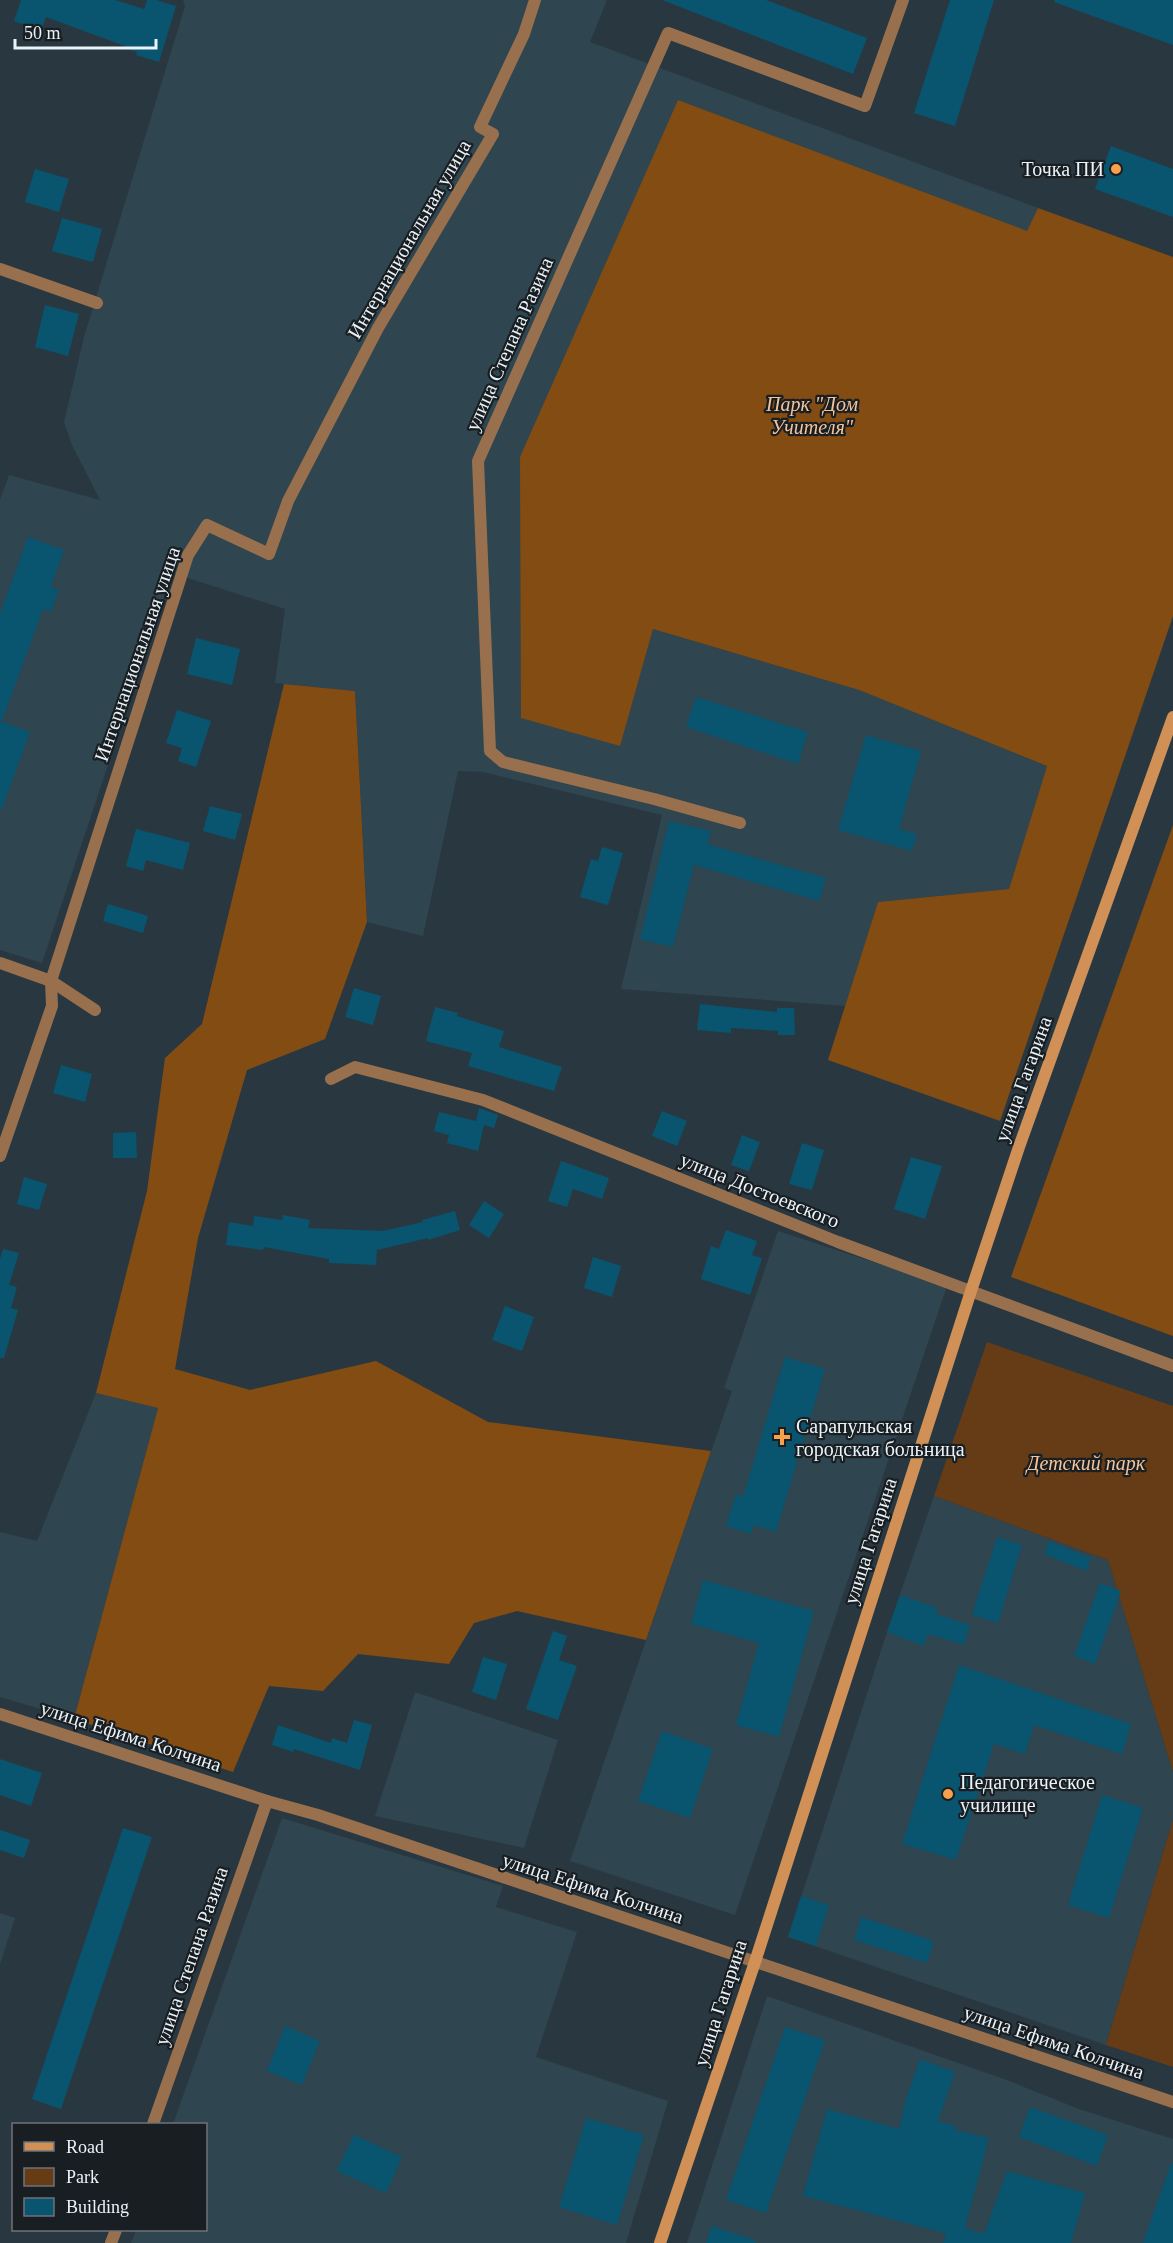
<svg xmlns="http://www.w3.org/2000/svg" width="1173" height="2243" font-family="'Times New Roman',serif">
	<rect width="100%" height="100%" fill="#293840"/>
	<!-- built -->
	<g fill="#2f454f">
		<path d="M183,0H607L590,42L1038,208L1027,232L678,100L619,745L653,629L859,690L1047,766L1009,889L878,902L845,1006L621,989L662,815L483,772L458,771L423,936L367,922L355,691L275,683L285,609L169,572V582L42,963L0,950V500L9,475L100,500L72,445L64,422L84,337L185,6Z"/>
		<path d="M778,1231L947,1286L735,1915L570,1861L732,1391L724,1388Z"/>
		<path d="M96,1393L158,1408L74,1719L0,1697V1532L37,1541Z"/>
		<path d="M934,1496L1108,1560L1173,1772V1819L1106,2045L788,1937L887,1632Z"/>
		<path d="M415,1692L558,1740L524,1848L375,1816Z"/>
		<path d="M282,1818L503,1886L496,1907L577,1932L536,2057L668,2101L626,2243H131L136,2230H206V2124H173Z"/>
		<path d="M0,1913L15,1918L0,1964Z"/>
		<path d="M767,1996L1004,2079L1079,2109L1173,2139V2243H687Z"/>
	</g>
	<!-- green -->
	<g fill="#653c15">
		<path d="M987,1342L1173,1406V1772L1108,1560L934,1496Z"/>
		<path d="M1173,1819V2067L1106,2045Z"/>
	</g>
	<!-- forest -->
	<g fill="#834c13">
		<path d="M678,100L1027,231L1038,208L1173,257V616L1000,1121L828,1060L878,902L1009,889L1047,766L859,690L653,629L620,746L521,718L520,457Z"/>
		<path d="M284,684L355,691L367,922L325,1039L247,1070L198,1238L175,1369L250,1390L376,1361L488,1422L711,1451L646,1640L517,1611L474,1623L449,1664L358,1654L323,1691L269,1686L233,1772L74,1719L158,1408L96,1393L147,1191L165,1058L202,1024Z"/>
		<path d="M1173,825V1336L1011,1277Z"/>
	</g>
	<!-- building -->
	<g fill="#09546f">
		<path d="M21,0H115L144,9L147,0H156L176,6L159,62L136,55L137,52L124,48L125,46L46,17L41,31L14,21Z"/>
		<path d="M662,0H766L867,38L853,74Z"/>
		<path d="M950,0H994L955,126L914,113Z"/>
		<path d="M1055,0H1173V45L1054,2Z"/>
		<path d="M1111,146L1173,169V217L1095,189Z"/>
		<path d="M35,169L69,179L59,212L25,202Z"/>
		<path d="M62,218L102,229L93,262L52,251Z"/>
		<path d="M45,305L79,314L68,356L35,347Z"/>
		<path d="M28,537L64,550L51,587L59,590L51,612L43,609L2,721L0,720V614Z"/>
		<path d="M196,638L240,649L232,685L187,674Z"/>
		<path d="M696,697L808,732L798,764L686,727Z"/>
		<path d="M177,710L211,721L196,767L178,761L182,748L166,743Z"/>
		<path d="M0,721L30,732L2,809L0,808Z"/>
		<path d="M866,735L921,751L899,829L917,834L912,851L838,830Z"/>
		<path d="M210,806L242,814L235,840L203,831Z"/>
		<path d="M669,821L711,831L707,844L826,878L819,901L694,865L673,947L640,939Z"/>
		<path d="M136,829L190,843L183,870L146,860L143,871L126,866Z"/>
		<path d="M602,847L623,853L608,905L580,897L591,859L598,861Z"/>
		<path d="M108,904L148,916L143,933L103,921Z"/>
		<path d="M354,988L381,996L373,1025L345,1017Z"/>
		<path d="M700,1004L777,1012V1008H794L795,1035H778V1031L731,1028V1033L697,1030Z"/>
		<path d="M435,1007L458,1013L457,1016L504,1031L499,1047L562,1067L554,1091L468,1066L472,1053L426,1041Z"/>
		<path d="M61,1065L92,1074L85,1102L53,1093Z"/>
		<path d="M479,1108L498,1115L494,1128L484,1125L478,1151L447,1143L449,1135L434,1131L439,1112L476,1121Z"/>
		<path d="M662,1111L687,1121L677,1146L652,1136Z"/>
		<path d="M136,1132L137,1158H113V1133Z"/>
		<path d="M742,1135L760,1142L749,1171L731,1165Z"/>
		<path d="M802,1143L824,1150L812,1190L789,1184Z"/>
		<path d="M911,1157L942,1166L925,1219L894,1209Z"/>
		<path d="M561,1161L609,1178L602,1199L573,1189L567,1207L548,1201Z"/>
		<path d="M24,1177L47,1184L39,1210L17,1204Z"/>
		<path d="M484,1201L504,1214L489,1238L469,1225Z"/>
		<path d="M455,1211L460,1230L428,1240V1238L377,1250L376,1265L329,1263V1259L264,1247L263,1250L226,1245L229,1222L253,1226L254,1216L282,1220L283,1215L310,1220L308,1228L383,1231L423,1222L422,1220Z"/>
		<path d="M726,1230L757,1241L752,1255L762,1258L750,1295L701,1279L711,1246L719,1249Z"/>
		<path d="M3,1249L19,1253L9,1285L17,1287L11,1308L18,1310L4,1358H0V1259Z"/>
		<path d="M593,1257L621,1266L612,1297L584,1288Z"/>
		<path d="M505,1306L534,1317L522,1351L492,1340Z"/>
		<path d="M785,1357L825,1369L776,1532L754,1525L751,1534L726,1526L736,1494L743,1497Z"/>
		<path d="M997,1537L1022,1545L998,1623L972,1615Z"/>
		<path d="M1049,1541L1091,1558L1086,1571L1044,1554Z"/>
		<path d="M703,1580L814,1611L779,1737L736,1725L759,1643L691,1624Z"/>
		<path d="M1100,1583L1121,1591L1095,1664L1074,1656Z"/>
		<path d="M900,1595L938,1608L936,1614L970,1625L964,1645L928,1634L924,1646L887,1632Z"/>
		<path d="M553,1631L567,1636L559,1660L577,1666L558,1720L526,1709Z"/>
		<path d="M483,1657L507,1664L496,1700L472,1692Z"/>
		<path d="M959,1665L1131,1724L1122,1754L1034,1725L1025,1754L994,1744L956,1860L902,1844Z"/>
		<path d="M354,1720L372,1725L360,1770L294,1749L293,1752L272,1745L278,1725L331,1743L332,1738L347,1743Z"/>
		<path d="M662,1731L713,1749L690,1818L638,1801Z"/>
		<path d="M0,1759L42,1773L31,1806L0,1795Z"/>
		<path d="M1102,1795L1143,1808L1109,1918L1068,1905Z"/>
		<path d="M123,1828L152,1837L61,2109L32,2099Z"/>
		<path d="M0,1830L30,1840L24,1858L0,1850Z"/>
		<path d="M801,1896L829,1905L816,1946L788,1937Z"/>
		<path d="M861,1917L934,1941L927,1963L854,1940Z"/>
		<path d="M285,2026L320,2041L302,2085L267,2071Z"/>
		<path d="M785,2027L825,2040L766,2213L726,2200Z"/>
		<path d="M920,2059L955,2072L938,2121L956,2126L955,2130L989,2138L965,2228L984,2234L1007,2171L1085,2193L1071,2243H943L946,2234L941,2232L803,2196L827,2109L899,2129L906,2099Z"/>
		<path d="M1030,2107L1108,2135L1097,2166L1019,2137Z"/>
		<path d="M586,2118L644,2135L617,2225L559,2207Z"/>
		<path d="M354,2135L402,2157L386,2193L337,2171Z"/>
		<path d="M1171,2163H1173V2243H1143Z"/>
		<path d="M712,2226L755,2240V2243H706Z"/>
	</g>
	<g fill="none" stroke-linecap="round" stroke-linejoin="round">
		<!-- street -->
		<g stroke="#99704d" stroke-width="12">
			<path d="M0,269L97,303"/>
			<path d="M740,823L654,799L503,762L490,751L478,461L668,33L865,106L903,0"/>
			<path d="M0,963L51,981L95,1010"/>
			<path d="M331,1079L355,1067L483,1100L838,1242L1173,1366"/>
			<path d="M0,1156L52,1006L51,981L188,555L207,525L269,554L288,501L378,328L493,134L480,127L524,34L535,0"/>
			<path d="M0,1714L267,1801L318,1815L1173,2102"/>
			<path d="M153,2124L267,1801"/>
			<path d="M111,2243L116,2230"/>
		</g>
		<!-- secondary -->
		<path stroke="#d19056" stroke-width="12" d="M660,2243L755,1962L971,1291L1019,1147L1173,717"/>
	</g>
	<!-- markers -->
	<g fill="#f9a04c" stroke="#181e22" stroke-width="2">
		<circle cx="1116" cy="169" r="6"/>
		<path d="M779 1428h6v6h6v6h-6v6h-6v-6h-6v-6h6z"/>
		<circle cx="948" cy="1794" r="6"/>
	</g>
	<g text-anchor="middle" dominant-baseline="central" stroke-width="4.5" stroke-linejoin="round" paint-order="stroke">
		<!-- poi labels -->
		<g font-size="20" fill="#eaf3f8" stroke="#181e22" text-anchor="start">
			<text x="1104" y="169" text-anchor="end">Точка ПИ</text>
			<text x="796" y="1426">Сарапульская<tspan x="796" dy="23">городская больница</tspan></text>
			<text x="960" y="1782">Педагогическое<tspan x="960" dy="23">училище</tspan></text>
		</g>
		<!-- street labels -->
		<g font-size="20" fill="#eaf3f8" stroke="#181e22">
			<text transform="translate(409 239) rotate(-60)">Интернациональная улица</text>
			<text transform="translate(509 344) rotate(-66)">улица Степана Разина</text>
			<text transform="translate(137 654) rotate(-71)">Интернациональная улица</text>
			<text transform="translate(1023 1079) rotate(-70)">улица Гагарина</text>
			<text transform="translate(760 1190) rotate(22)">улица Достоевского</text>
			<text transform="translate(870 1541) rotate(-72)">улица Гагарина</text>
			<text transform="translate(131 1736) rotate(18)">улица Ефима Колчина</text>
			<text transform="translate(593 1888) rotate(18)">улица Ефима Колчина</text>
			<text transform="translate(191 1956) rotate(-71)">улица Степана Разина</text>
			<text transform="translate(720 2003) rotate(-72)">улица Гагарина</text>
			<text transform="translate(1054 2042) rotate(19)">улица Ефима Колчина</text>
		</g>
		<!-- park labels -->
		<g font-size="20" font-style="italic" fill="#f5c49b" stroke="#181e22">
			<text x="812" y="404">Парк "Дом<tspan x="812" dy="23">Учителя"</tspan></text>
			<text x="1086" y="1463">Детский парк</text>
		</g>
	</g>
	<!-- legend -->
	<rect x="12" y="2123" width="195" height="108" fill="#181e22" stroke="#6c7378" stroke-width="1.5"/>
	<rect x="24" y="2142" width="30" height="9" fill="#d19056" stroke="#6c7378" stroke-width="1.5"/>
	<text x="66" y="2153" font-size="18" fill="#eaf3f8">Road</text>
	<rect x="24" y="2168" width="30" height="18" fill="#653c15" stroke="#6c7378" stroke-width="1.5"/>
	<text x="66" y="2183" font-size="18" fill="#eaf3f8">Park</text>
	<rect x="24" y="2198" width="30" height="18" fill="#09546f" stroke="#6c7378" stroke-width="1.5"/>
	<text x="66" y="2213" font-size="18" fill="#eaf3f8">Building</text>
	<!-- scale -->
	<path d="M15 39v9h141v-9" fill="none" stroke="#eaf3f8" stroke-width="3"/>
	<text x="24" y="39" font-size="18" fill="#eaf3f8" stroke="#181e22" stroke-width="4.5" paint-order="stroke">50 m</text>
</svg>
